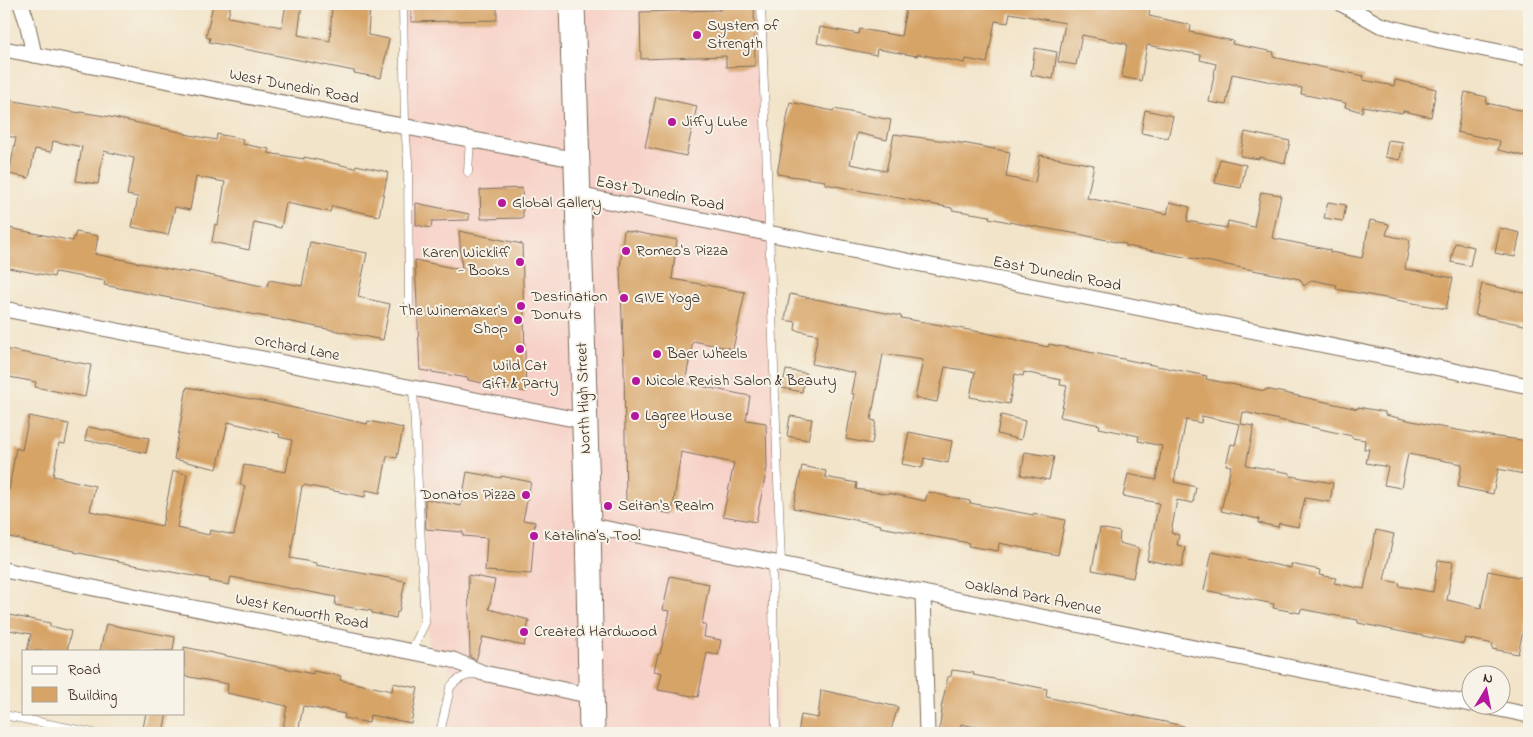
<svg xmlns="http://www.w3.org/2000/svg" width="1533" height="737" font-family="'Indie Flower',sans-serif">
	<rect width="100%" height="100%" fill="#f7f3e8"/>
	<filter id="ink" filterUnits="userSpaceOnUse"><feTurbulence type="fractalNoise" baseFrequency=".02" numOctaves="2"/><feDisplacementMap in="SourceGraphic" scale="10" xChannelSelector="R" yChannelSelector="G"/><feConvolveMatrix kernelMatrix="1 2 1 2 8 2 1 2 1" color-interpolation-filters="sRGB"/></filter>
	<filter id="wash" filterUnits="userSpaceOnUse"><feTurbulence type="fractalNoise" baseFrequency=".0096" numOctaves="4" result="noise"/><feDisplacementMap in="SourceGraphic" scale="20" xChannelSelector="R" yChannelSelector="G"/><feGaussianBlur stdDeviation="1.12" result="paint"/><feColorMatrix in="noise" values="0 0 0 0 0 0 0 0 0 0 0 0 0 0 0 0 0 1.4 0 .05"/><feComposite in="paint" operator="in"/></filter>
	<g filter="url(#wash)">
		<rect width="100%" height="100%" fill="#f2e4c9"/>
		<!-- built -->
		<path fill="#f7d1c7" d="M402,4H762L768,230L787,579L776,578L778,733H443L455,674L429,647L405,133Z"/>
		<g id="blocks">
			<!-- building -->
			<g fill="#d7a467">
				<path d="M213,4H231L228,17L282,27L286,4H302L298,35L330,41L332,4H370L368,35L389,39L381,78L354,73V71L209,42L210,38L206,37Z"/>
				<path d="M411,4H497V20L411,22Z"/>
				<path d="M720,4H754L755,66L726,67V56L641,59L640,12L720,10Z"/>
				<path d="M907,4H1130L1150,7L1149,16L1191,25L1190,32L1233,41L1232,44L1274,52L1273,57L1364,76L1363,80L1394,86L1395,80L1436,89L1431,117L1403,111L1402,113L1363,106L1362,112L1345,107L1346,103L1301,94L1302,88L1232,74L1226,105L1209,102L1216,64L1200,60L1201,55L1147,45L1141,81L1122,77L1127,44L1082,35L1076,65L1058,62L1065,23L1010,13L1008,23L995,21L987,63L966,59L965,63L918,54L917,56L877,49L876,55L817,43L820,27L859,34L860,29L901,36Z"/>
				<path d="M1035,48L1057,52L1053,79L1031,75Z"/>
				<path d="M1465,92L1487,97L1486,103L1529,112V157L1498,150L1500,141L1457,132Z"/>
				<path d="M656,97L697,106L686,156L645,147Z"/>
				<path d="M4,99L80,113V112L105,116L185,133V134L216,140L217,134L243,139L242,144L269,149L268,153L304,159V157L355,168L356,165L388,172L379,216L332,206L330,212L286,203L281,228L254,222L249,250L212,242L215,224L218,225L225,182L196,177L190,210L175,207L168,235L132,227L138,197L127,195L134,158L104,151L98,184L76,181L82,147L53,141L51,152L35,149L29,178L9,174L16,138L4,135Z"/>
				<path d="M790,102L833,111L834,109L891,120L887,140L857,133L850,164L886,171L894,134L968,144L1010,152L1006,177L1035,183L1040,155L1094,165L1087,198L1167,214L1170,202L1190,207L1187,221L1227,228L1228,221L1254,227L1261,192L1281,195L1272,238L1330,250V252L1362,258L1370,220L1389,224L1386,235L1410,240L1405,269L1453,278L1446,309L1336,289L1337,285L1312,280L1304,286L1300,279L1153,251L1126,246V244L1078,234L1014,223L989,218L990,216L952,210V208L825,184V181L777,174Z"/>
				<path d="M1145,110L1173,116L1168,138L1141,133Z"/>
				<path d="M1245,132L1290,141L1285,163L1259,157V159L1240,156Z"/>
				<path d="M1388,140L1403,142L1400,160L1385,157Z"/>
				<path d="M1220,159L1246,165L1241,188L1215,183Z"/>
				<path d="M522,188L523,218L481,219L480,190Z"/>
				<path d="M1328,202L1346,205L1343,221L1324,218Z"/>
				<path d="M416,203L469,214V220L432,221L431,228L416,225Z"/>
				<path d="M4,227L73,241L76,232L98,236L95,254L189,273V271L267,287L269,280L302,286L310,242L367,253L358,297L390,304L383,340L104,285L105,281L55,272L54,277L4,267Z"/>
				<path d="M1500,228L1520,233L1515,257L1495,253Z"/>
				<path d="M624,230L677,240L672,279L745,292L733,349L693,341L685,383L750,396L746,420L766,423L767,468L756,522L723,516L734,463L681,452L672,514L626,505L624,366L620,269Z"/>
				<path d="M459,231L522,244L526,392L468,380V378L420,370L415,260L462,270Z"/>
				<path d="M1455,243L1474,247L1470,266L1451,262Z"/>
				<path d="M1482,284L1529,294V326L1475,315Z"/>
				<path d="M790,294L901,316V318L986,333L1048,347L1049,344L1207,376L1206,379L1265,391L1266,389L1358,409V407L1385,412V415L1435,426L1490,436L1529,441V475L1498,469L1493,494L1458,487L1462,464L1408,454L1401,488L1384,485L1388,467L1366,463L1369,449H1364L1365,440L1352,438V436L1243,412L1241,424L1254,426L1246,465L1290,473V476L1333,483L1330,502L1305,498L1298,527L1279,523L1278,527L1258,523L1259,519L1221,511L1231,466L1226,465L1231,444L1235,445L1240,424L1202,416L1201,423L1186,420L1174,482L1196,487L1193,503L1177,500L1171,533L1179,535L1177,545L1185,547L1182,567L1147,560L1159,503L1123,496L1128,474L1156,480L1162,446L1138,441L1139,436L1099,428L1100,425L1060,417L1067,386L1060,385L1061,380L1024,372L1023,376L1015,374L1009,404L970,397L975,372L945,367L937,402L915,398L923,360L883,354L871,420L876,421L872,444L846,439L854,394L851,393L855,373L812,364L818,335L795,330L796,322L785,320Z"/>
				<path d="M4,349L91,365L85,397L35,387L36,382L4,376Z"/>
				<path d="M786,370L806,373L802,392L782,388Z"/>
				<path d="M187,387L262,401L367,424L368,421L403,428L397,458L387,456L380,493L366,490L365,497L304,485L303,486H302L290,558L316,563V565L405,581L399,612H397L396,618L372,613V611L335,605L336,597L231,577L229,585L209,581L210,579L118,562V561L74,552L75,551L23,541L24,540L4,536V489L9,490L16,448L22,450L29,416L69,424L65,444L59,443L53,476L95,486L90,511L162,526L173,471L187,474L177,528L209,535L210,530L234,535L245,486L240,485L244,465L286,472L292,440L279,437L280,434L228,422L217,469L174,459Z"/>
				<path d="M1001,415L1025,421L1021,440L997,434Z"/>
				<path d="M790,416L812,419L808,440L787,436Z"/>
				<path d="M88,427L149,438L146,453L85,440Z"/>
				<path d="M909,432L952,441L948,463L924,458L922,468L902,464Z"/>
				<path d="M1025,452L1054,457L1049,480L1021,475Z"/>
				<path d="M802,466L826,471L825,477L857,483L856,489L887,494L888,493L925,501L928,492L970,501V503L1033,515L1034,513L1037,514L1065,520L1058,555L999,543L998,551L968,546L969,543L880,527L881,525L793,508Z"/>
				<path d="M467,472L501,478V476L531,482L523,520L535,522L531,574L485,571L487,538L463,536V532L426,529L425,499L461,506Z"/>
				<path d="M1100,528L1120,532L1119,543L1139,548L1133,578L1092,570Z"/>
				<path d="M1376,530L1394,534L1384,580L1400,583L1399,586L1433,592L1438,560L1453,562L1447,600L1481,608L1488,571L1529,579V602L1518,654L1492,649L1493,644L1465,638L1463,644L1358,623V620L1301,609L1300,613L1273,608L1274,604L1204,590L1212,552L1291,568V564L1320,570L1319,575L1336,578L1334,583L1364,589Z"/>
				<path d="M468,575L495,580L489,609L529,620L524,646L483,637L476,660L470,657Z"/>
				<path d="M670,576L709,584L702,624L706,625L704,637L721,640L718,655L707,653L698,697L658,690L662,673L654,671L658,654H660L670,611L663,610Z"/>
				<path d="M4,614L50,623V626L71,631L67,651H27L31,634L4,629Z"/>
				<path d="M106,624L175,637L173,651H100Z"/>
				<path d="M184,647L313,674V671L341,676L340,680L392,691L393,683L418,688L411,723L370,715L369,723L344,718L345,714L303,706L298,733H282L287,706L227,693L228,684L184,676Z"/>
				<path d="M952,670L974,673L973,675L1047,689L1046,697L1184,726L1183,733H1038L1006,727L1004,733H1003L961,724L960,733H939L942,709L941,708L948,677L951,676Z"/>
				<path d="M821,690L898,707L890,733H798L801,715L818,718Z"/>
				<path d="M146,713H167L163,733H142Z"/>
			</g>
		</g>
	</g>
	<g filter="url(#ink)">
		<use href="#blocks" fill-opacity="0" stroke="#7b6b5a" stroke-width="1"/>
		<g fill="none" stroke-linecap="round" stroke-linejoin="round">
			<defs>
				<g id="lane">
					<path d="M403,4L405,127L408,161L409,312"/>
					<path d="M761,4L781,564"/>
					<path d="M468,172L470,139"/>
					<path d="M772,562L776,733"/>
					<path d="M411,652L425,623L413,388"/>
					<path d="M4,715L93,733"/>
					<path d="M440,733L450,688C456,678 466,675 477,674"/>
				</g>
				<g id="street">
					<path d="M21,4L27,22L34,55"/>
					<path d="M1342,4L1380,25L1440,40L1529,58"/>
					<path d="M4,49L577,160"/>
					<path d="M578,195L1529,386"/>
					<path d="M4,309L584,421"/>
					<path d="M588,525L1470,704"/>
					<path d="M4,570L453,660L483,673L592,696"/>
					<path d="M923,593L927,733"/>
					<path d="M1475,704L1529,715"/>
				</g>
				<path id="primary" d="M572,4L588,525L592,733"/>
			</defs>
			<!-- lane casing -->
			<use href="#lane" stroke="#7b6b5a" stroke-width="9"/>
			<!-- street casing -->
			<use href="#street" stroke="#7b6b5a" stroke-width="17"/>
			<!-- primary casing -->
			<use href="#primary" stroke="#7b6b5a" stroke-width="27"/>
			<!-- lane -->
			<use href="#lane" stroke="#fff" stroke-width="8"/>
			<!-- street -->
			<use href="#street" stroke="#fff" stroke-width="15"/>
			<!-- primary -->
			<use href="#primary" stroke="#fff" stroke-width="25"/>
		</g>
	</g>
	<!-- markers -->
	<g fill="#b5179e" stroke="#f7f3e8" stroke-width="2">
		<circle cx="697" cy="35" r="5"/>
		<circle cx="672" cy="122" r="5"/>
		<circle cx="502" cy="203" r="5"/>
		<circle cx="626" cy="251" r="5"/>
		<circle cx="520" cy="262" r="5"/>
		<circle cx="624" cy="298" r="5"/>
		<circle cx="521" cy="306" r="5"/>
		<circle cx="518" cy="320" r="5"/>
		<circle cx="520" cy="349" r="5"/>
		<circle cx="657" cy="354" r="5"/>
		<circle cx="636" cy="381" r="5"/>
		<circle cx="635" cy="416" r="5"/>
		<circle cx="526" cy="495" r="5"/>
		<circle cx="608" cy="506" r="5"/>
		<circle cx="534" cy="536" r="5"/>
		<circle cx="524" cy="632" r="5"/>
	</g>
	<g text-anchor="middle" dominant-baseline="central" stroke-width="4" stroke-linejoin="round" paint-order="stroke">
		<!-- poi labels -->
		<g font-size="16" fill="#3b2a1e" stroke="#f7f3e8" text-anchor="start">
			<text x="707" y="26">System of<tspan x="707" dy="18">Strength</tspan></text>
			<text x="682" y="122">Jiffy Lube</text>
			<text x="512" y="203">Global Gallery</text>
			<text x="636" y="251">Romeo's Pizza</text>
			<text x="510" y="253" text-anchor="end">Karen Wickliff<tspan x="510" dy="18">- Books</tspan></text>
			<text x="531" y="297">Destination<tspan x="531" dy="18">Donuts</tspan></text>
			<text x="634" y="298">GIVE Yoga</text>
			<text x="508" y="311" text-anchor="end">The Winemaker's<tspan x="508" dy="18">Shop</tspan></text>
			<text x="667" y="354">Baer Wheels</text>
			<text x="520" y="366" text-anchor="middle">Wild Cat<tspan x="520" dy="18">Gift &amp; Party</tspan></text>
			<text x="646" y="381">Nicole Revish Salon &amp; Beauty</text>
			<text x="645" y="416">Lagree House</text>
			<text x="516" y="495" text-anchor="end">Donatos Pizza</text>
			<text x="618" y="506">Seitan's Realm</text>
			<text x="544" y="536">Katalina’s, Too!</text>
			<text x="534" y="632">Created Hardwood</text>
		</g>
		<!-- street labels -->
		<g font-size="16" fill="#3b2a1e" stroke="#f7f3e8">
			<text transform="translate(294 87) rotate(11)">West Dunedin Road</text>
			<text transform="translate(660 194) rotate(11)">East Dunedin Road</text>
			<text transform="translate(1057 274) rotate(11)">East Dunedin Road</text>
			<text transform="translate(297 348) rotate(11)">Orchard Lane</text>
			<text transform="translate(584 398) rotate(-92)">North High Street</text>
			<text transform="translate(1033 597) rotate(11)">Oakland Park Avenue</text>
			<text transform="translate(302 612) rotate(11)">West Kenworth Road</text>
		</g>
	</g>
	<!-- margin -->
	<rect width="1533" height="737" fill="none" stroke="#f7f3e8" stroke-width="20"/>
	<!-- legend -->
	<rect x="22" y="650" width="162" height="65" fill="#f7f3e8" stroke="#aca397"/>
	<rect x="32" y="666" width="25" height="8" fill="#ffffff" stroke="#aca397"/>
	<text x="68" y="674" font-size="15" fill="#3b2a1e">Road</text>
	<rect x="32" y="687" width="25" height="15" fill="#d7a467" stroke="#aca397"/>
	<text x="68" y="700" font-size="15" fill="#3b2a1e">Building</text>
	<!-- north arrow -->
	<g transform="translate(1486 690) rotate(10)"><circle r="24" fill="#f7f3e8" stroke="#aca397"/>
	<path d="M0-4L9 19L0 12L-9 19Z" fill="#b5179e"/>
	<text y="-8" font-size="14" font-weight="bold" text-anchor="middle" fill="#3b2a1e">N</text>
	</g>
</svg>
